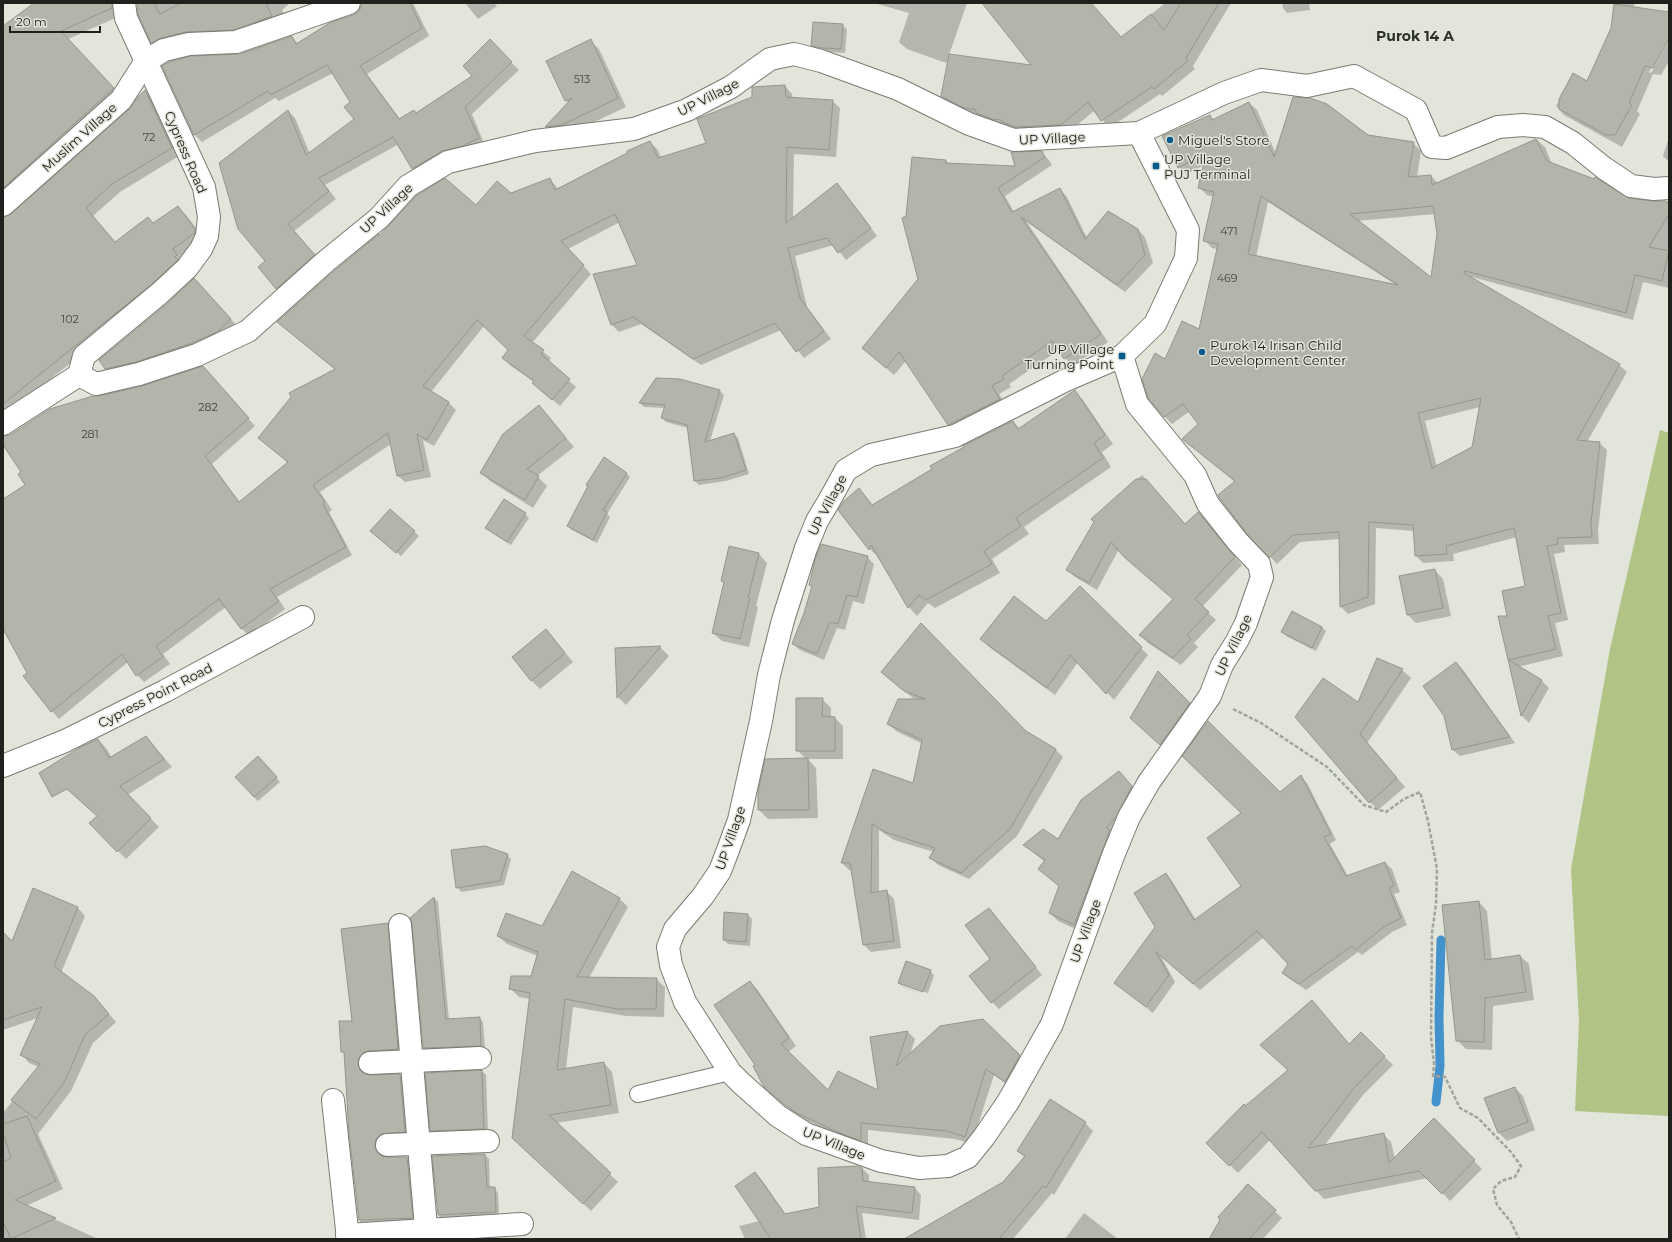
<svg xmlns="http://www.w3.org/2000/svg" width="1672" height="1242" font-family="Montserrat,sans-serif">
	<rect width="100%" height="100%" fill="#e1e5da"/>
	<!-- green -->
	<path fill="#b1c385" d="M1660,430L1669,433V1116L1575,1111L1579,1021L1571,869L1610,649Z"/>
	<!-- shadow -->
	<g fill="#0003" fill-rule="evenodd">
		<path d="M36,3H122L120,16L68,39L121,97L3,203V27Z"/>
		<path d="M137,3H290L282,10L288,21L160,50L152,42L139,14Z"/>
		<path d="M372,3H413L429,36L367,74L400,119L417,114L474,76L490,41L519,70L472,114L485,146L420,175L413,168L399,144L325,185L336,199L294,231L321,262L284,295L259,267L266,261L288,111L295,118L310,154L355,119L351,102L333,73L279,101L275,98L202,142L195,135L163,66L240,55L292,37L298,44L354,16L360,9Z"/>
		<path d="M465,3H497L495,4L497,6L478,19Z"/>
		<path d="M874,3H967L949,55L1033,66L983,3H1094L1092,5L1122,38L1165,3H1231L1193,66L1195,69L1162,96L1160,94L1109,128L1095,110L1069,132L1024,134L985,120L981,116L972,115L950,104L942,96L949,57L946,63L907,49L899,42L909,13Z"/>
		<path d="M1282,3H1309L1310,10L1287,13L1283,8Z"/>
		<path d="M1616,3H1635L1633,8L1669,15V36L1649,72L1651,73L1669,40V61L1661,75L1653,74L1637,111L1640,114L1622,147L1564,115L1556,106L1573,74L1588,82L1612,29L1619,6Z"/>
		<path d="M842,25L847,29L845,53L827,52L817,49L812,45Z"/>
		<path d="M591,41L599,49L626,107L571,133L555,135L547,127L569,103L566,100Z"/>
		<path d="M785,86L792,94L793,98L832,101L840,108L836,157L794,154L793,219L844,192L877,236L846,260L834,245L795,256L807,307L831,339L804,358L781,330L701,365L641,324L619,332L612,325L639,266L620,222L568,249L591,274L532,343L551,358L548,362L576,387L560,406L541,390L534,382L511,366L503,358L509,350L484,326L431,392L449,403L456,410L434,446L423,440L431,477L405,482L397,475L391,444L320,492L332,510L329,512L352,555L277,597L285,609L249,636L241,628L226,607L163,654L170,664L144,682L137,675L128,662L59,719L52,711L44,701L3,627V500L26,485L99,397L210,375L255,426L212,464L240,503L288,463L259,438L336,370L286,329L476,206L550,179L558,189L650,142L658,150L661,158L708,143Z"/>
		<path d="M145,91L153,99L179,156L120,192L93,216L115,243L154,224L178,207L186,215L203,237L202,241L180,257L184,263L92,346L3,417V218L12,215L130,110Z"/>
		<path d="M1292,98L1310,99L1368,136L1413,143L1421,151L1417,177L1431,176L1439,184L1514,149L1537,140L1545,147L1552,164L1624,198L1669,205V288L1643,282L1633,320L1472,277L1471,279L1619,365L1627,372L1587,442L1599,443L1607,450L1598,531L1599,544L1564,545L1565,552L1554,554L1568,620L1555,623L1563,656L1518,667L1542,681L1549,688L1529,723L1522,716L1500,617L1508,616L1527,587L1517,537L1453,554L1454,561L1423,563L1416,556L1414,531L1376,528L1375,604L1348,614L1341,607L1340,539L1300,542L1277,564L1248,533L1235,482L1183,439L1200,424L1190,411L1172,424L1164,416L1166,360L1200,330L1218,249L1212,248L1204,240L1214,197L1207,195L1200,188L1205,165L1186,174L1179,167L1210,116L1214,120L1249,103L1257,110L1276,154L1292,102ZM1268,202L1396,285L1256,257ZM1435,214L1438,234L1432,279L1357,221ZM1480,407L1473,448L1437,467L1425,421Z"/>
		<path d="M1669,137V162L1663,156Z"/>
		<path d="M1041,152L1049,160L1052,165L1005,196L1014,212L1060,189L1067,197L1087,238L1137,229L1145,237L1153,263L1125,292L1026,221L1108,342L1072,366L1059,350L1009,384L1011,387L999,394L1007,407L957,432L949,424L906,361L894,375L863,348L919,279L907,217L946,161L949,164L1016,167Z"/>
		<path d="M201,286L237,326L223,338L112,375L106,368Z"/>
		<path d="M656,379L720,391L724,395L710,441L734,434L738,438L749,474L726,481L699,485L695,481L688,428L666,422L662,418L665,408L644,407L640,403Z"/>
		<path d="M1074,391L1083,400L1113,444L1102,452L1111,467L1024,527L1029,534L992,559L1000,573L935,608L928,603L917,616L909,607L878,556V557L870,549L840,509L859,490L873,506L1013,422L1020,429Z"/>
		<path d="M539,406L574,447L537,476L547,486L533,508L490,481L481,472Z"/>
		<path d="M626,473L630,477L607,514L610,517L597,543L572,530L568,526Z"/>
		<path d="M1142,475L1186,525L1198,513L1242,565L1202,607L1216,620L1194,643L1198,647L1181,665L1148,643L1141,635L1174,599L1119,549L1097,590L1075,577L1067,570L1095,522L1092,519Z"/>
		<path d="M390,510L419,536L401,556L376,535Z"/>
		<path d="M525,514L529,518L511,545L486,528Z"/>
		<path d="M759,554L767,563L756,606L758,607L749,647L722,641L713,633L725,583L722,581Z"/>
		<path d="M867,557L874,564L864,604L853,601L845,630L837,628L824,660L800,650L793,644L805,614L812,587L810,585Z"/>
		<path d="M1435,570L1443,579L1451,616L1416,623L1408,615Z"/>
		<path d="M1080,587L1148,655L1114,700L1078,662L1055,695L989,647L981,639L1046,622Z"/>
		<path d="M1292,612L1322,627L1326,631L1316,651L1286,636L1282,632Z"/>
		<path d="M546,630L573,662L540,689L531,680Z"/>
		<path d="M660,647L669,656L626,705L618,697L616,649Z"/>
		<path d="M1456,663L1463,670L1515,743L1460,756L1453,750Z"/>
		<path d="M1402,670L1411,678L1367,743L1405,787L1378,810L1370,802L1323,679L1358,704Z"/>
		<path d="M1158,673L1198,712L1169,753L1140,726Z"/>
		<path d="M889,679L1026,732L1056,750L1063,757L1017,836L969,879L938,865L930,857L934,852L894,840L879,830V893L886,891L894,899L901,948L871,952L864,945L852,870H849L842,863L874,770L914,784L923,744L896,731L888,724L918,700L913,698Z"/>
		<path d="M822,699L831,708V718H835L843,726V759H808L816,768L818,818L768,819L759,810L806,759L797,750Z"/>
		<path d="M146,737L172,767L127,795L159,827L126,859L90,823L98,816V740L106,748L112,758Z"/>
		<path d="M262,761L280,782L258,801L254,797Z"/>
		<path d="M1301,777L1307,783L1336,840L1330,844L1348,876L1385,863L1392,869L1400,892L1394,894L1407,925L1392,932L1362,955L1358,952L1306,990L1290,979L1283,973L1289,964L1264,937L1200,990L1160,955L1175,982L1153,1013L1115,983L1156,927L1166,875L1172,881L1196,920L1242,887L1280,793Z"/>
		<path d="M1126,780L1139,794L1082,932L1058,921L1050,913L1060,887L1039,869L1045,862L1024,845L1059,840Z"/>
		<path d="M507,855L511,859L504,885L461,892L457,887Z"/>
		<path d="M572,872L620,899L628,907L589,978L656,979L665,987L664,1017L626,1016L573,1007L566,1069L604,1063L612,1072L619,1113L556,1123L618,1182L591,1211L522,1146L530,999L519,997L510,988L532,977L538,956L507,944L498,936L542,927Z"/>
		<path d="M34,889L78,908L85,916L61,973L100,1004L116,1022L93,1043L71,1091L38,1134L63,1189L26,1206L98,1239H3V1113L39,1067L29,1063L22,1055L38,1018L3,1030V933L12,943Z"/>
		<path d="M434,898L438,902L449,1020L479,1018L483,1022L485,1049L428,1052L424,1048Z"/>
		<path d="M1479,902L1487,911L1492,960L1520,956L1529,964L1534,1000L1493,1006L1492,1050L1466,1049L1457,1040Z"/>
		<path d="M989,909L1042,975L999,1009L992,1002V959Z"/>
		<path d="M748,915L752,919L750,946L728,944L724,940Z"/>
		<path d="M388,924L393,930L403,1054L362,1070L364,1075H400L405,1080L410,1137L379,1152L381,1157L407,1158L412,1163L418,1223L365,1227L360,1221L350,1133L345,1055L342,1051Z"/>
		<path d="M930,971L934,975L928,993L902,984V986L927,996L903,987L899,983Z"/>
		<path d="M750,982L757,989L796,1046L788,1052L829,1092H879L871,1038L908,1032L915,1039L910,1055L983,1020L1027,1064L1013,1089L994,1075L972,1144L955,1139L868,1130V1147L844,1138L805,1120L794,1113L773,1094L757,1065Z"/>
		<path d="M1312,1001L1350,1045L1361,1033L1393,1065L1363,1095L1324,1146L1383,1134L1391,1142L1395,1159L1434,1120L1482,1169L1450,1201L1428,1178L1324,1199L1270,1140L1238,1173L1207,1143L1245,1107L1289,1070Z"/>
		<path d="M482,1071L486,1075L488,1132L435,1134L431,1130Z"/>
		<path d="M1515,1088L1523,1096L1535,1130L1507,1141L1498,1132Z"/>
		<path d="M1050,1101L1085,1123L1093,1131L1054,1195L1052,1193L1013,1239H930L987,1203L1025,1158L1019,1151Z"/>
		<path d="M485,1155L489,1159L490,1188H494L498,1193L499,1217L443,1220L439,1216L433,1157Z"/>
		<path d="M862,1168L869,1175V1182L915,1188L921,1195L919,1220L862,1213L866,1239H745L739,1226L760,1221L755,1173L762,1180L786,1215L820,1208Z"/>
		<path d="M1246,1184L1282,1218L1263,1239H1215Z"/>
		<path d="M1084,1213L1118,1239H1065Z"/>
	</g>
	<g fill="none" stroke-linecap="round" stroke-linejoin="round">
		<!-- stream -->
		<path stroke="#4492cb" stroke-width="9" d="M1436,1102L1440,1066L1439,1017L1441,940"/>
	</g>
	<!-- building -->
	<g fill="#b2b5aa" stroke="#94978d" fill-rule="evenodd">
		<path d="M34,3H112V8L61,31L114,88L3,188V26Z"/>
		<path d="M137,3H154L160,14L181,3H266L272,16L234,30L186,32L161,38L151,43L138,14Z"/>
		<path d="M363,3H410L422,28L360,66L399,119L414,110L416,113L472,76L463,66L490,39L512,62L465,107L479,138L463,146L442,151L412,169L393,137L319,178L329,191L288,224L315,255L276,289L258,267L265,261L238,229L219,163L288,110L306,155L354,119L344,107L350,102L327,65L271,95L268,91L194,135L162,66L169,62L191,56L240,54L292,36L296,44L331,22L353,15L359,11Z"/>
		<path d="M982,3H1091L1121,37L1151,14L1164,30L1181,3H1219L1186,58L1188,61L1154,89L1152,87L1101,121L1088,102L1061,125L1016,127L1002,122L1001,120L992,119L976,113V110L964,108L941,96L949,54L1031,65Z"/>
		<path d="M1614,4L1669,12V38L1653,68L1645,66L1629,103L1632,105L1615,135H1606L1559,109V99L1573,73L1587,81L1611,28Z"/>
		<path d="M813,22L843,24L841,49L822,48L811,46Z"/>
		<path d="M591,39L618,98L562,125L545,127L572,98L565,101L546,61Z"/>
		<path d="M785,85L786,97L833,100L829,150L787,147L786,223L837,183L871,228L838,253L827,238L788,248L800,298L824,331L796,352L775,323L693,359L633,317L611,325L593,274L637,265L615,214L561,241L584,265L524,336L544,350L541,354L570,379L552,400L532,383L534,381L502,358L508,350L477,320L423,386L449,402L427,440L417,434L424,470L397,476L388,433L313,485L325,502L323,504L346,547L270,589L279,601L241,629L219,599L156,646L163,657L136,676L122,654L51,712L23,676L27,673L3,629V499L25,485L18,474L21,472L3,445V436L10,435L50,409L93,396H99L142,386L203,366L249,418L205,456L239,502L288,462L258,438L291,397L289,393L335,369L277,322L333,272L379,234L380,235L416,196L445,178L476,205L497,181L511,193L550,178L555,190L627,153V151L650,141L658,158L706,143L697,119L752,97V87Z"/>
		<path d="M145,90L172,148L112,184L86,208L115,242L148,217L153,223L178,206L195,229V233L173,249L177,255L175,257L178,260L152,284L3,404V217L11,214L129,109L139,96Z"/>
		<path d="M1293,97L1310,98L1327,104L1368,135L1414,142L1408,177L1431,175L1432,185L1536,139L1547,161L1594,179L1595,177L1629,198L1652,201H1665L1669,203V214L1649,247L1669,251L1662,281L1635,275L1626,313L1465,271L1464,273L1620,364L1577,440L1600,442L1591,523L1592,537L1557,538L1558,544L1547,546L1561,613L1548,616L1556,649L1509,660L1542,680L1521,716L1498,616H1507L1502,591L1525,586L1514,528L1446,546L1447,554L1415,556L1413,525L1369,522L1368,597L1340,607L1339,532L1293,535L1269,558L1247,534L1219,497L1218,495L1235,481L1182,439L1198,424L1183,404L1164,417L1148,398L1142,379L1155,353L1165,359L1182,321L1199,329L1218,244L1203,241L1214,192L1198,188L1206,153L1178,168L1162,136L1210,115L1212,120L1249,102L1274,157ZM1261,196L1398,285L1248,254ZM1433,206L1437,234L1431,277L1350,214ZM1481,398L1472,447L1432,468L1418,413Z"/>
		<path d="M1042,151L1045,157L998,188L1012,212L1060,188L1085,239L1108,211L1138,229L1145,255L1117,285L1021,217L1101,334L1064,359L1052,341L1002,376L1004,379L992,386L1000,399L948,425L899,352L886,368L862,348L918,279L902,218L906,216L912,157L946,160V163L1015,166L1011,152Z"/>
		<path d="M194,278L231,319L217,332L192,343L136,362L105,369L99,360L168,303Z"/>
		<path d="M656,378L680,379L720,390L705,442L734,433L746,470L721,478L694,481L687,425L661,418L665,405L639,403Z"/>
		<path d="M1075,390L1105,435L1094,443L1103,458L1016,518L1021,526L984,551L992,564L926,600L919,595L908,608L871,545L869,550L838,510L844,501L859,488L872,505L932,469L930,466L964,447L963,446L1013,421L1018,429Z"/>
		<path d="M539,405L566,438L527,469L539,476L525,500L480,473L503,434Z"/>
		<path d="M604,457L627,473L603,510L607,512L593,540L567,526L588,486L586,485Z"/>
		<path d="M1136,479H1146L1185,524L1198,512L1235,557L1195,599L1209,612L1187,635L1191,639L1173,658L1139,635L1173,599L1124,557L1111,542L1089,583L1066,570L1094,522L1091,519Z"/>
		<path d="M504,499L526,513L507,542L485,528Z"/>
		<path d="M390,509L415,531L396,553L370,531Z"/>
		<path d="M821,544L868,556L857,597L847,595L838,624L830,622L817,654L792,644L804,613L812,586L809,585L815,560Z"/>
		<path d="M729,546L759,553L748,598H750L740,639L712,633L724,582L721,581Z"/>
		<path d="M1435,569L1443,608L1407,615L1399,576Z"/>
		<path d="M1080,586L1142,647L1106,694L1070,655L1047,688L980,639L1014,596L1046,621Z"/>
		<path d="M1292,611L1322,627L1312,648L1281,632Z"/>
		<path d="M921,623L1026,731L1056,749L1010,829L961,873L929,858L935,848L885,832L872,824L871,893L887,890L894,941L863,945L850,863H841L873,769L913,783L922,740L887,724L898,699H925L904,691L881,672Z"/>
		<path d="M546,629L565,653L531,681L512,657Z"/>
		<path d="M661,646L617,698L615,648Z"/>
		<path d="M1377,658L1403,669L1360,734L1397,778L1369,803L1295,717L1323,678L1358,702Z"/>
		<path d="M1456,662L1510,737L1452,750L1444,716L1423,686Z"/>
		<path d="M1158,671L1190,703L1160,745L1130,718Z"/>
		<path d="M796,698H823L822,716L835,717V751H796Z"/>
		<path d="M1208,721L1280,792L1301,775L1331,834L1324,837L1346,876L1385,862L1394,886L1389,888L1401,918L1385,926L1355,950L1352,946L1299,984L1282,973L1288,964L1257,931L1193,984L1156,952L1169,975L1146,1007L1114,983L1155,927L1134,893L1166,873L1194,920L1241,886L1207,838L1241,813L1182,756Z"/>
		<path d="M146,736L164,759L120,786L151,818L117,852L89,823L97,816L67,789L52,797L39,773L79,748L98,739L109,758Z"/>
		<path d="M258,756L277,777L254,797L235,777Z"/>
		<path d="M808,758L809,810H758V792L765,759Z"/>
		<path d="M1119,771L1132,786L1116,817L1106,828L1110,830L1074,925L1049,913L1059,886L1038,869L1045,860L1023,845L1043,829L1058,839L1081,800Z"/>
		<path d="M485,846L508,854L500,881L456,888L451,850Z"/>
		<path d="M572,871L620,898L577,977L657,978L656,1009H617L565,999L557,1070L604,1062L611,1105L549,1115L611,1173L583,1204L512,1138L530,993L509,989L511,976H531L538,952L497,936L506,913L542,926Z"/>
		<path d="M33,888L78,907L54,966L94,996L109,1014L85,1035L64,1083L36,1119L11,1100L40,1064L20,1055L42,1007L3,1020V932L12,941Z"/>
		<path d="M434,897L446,1019L480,1017L481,1046L423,1048L412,924L410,918Z"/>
		<path d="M1479,901L1485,960L1520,955L1526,992L1485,998L1484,1042L1456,1041L1442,905Z"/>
		<path d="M989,908L1036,967L991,1003L969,976L990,959L965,925Z"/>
		<path d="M724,912L748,914L746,942L723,940Z"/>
		<path d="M388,923L398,1049L369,1051L364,1052L359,1058L358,1064L360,1070L365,1074L371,1075L400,1074L405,1132L381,1134L376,1139L375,1146L377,1152L382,1156L387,1157H407L413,1218L359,1220L349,1133L344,1052H341L339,1021H352L341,929Z"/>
		<path d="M906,961L931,970L923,992L898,983Z"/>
		<path d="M750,981L789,1038L781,1044L828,1090L838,1071L878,1090L870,1037L908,1031L896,1066L940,1026L983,1019L1020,1055L1005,1082L986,1069L965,1137L947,1131L861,1123V1141L835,1131L797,1113L786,1106L764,1087L753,1066L755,1065L714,1005Z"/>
		<path d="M1312,1000L1349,1044L1361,1032L1385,1056L1355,1087L1308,1148L1384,1133L1389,1163L1434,1118L1475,1160L1442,1194L1419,1171L1315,1191L1262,1132L1229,1166L1206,1143L1244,1104L1245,1106L1288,1070L1260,1045Z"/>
		<path d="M482,1070L484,1129L430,1131L425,1073Z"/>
		<path d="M1515,1087L1528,1122L1498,1133L1484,1098Z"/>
		<path d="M1050,1099L1086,1122L1046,1188L1043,1186L999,1239H904L1003,1182L1025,1156L1017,1151Z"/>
		<path d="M27,1116L56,1181L15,1200L56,1218L11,1239L3,1222V1162L11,1158L3,1132V1124Z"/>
		<path d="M485,1154L487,1187H495L496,1212L438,1215L432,1156Z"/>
		<path d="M858,1166L862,1168L863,1181L915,1187L912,1213L856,1206L861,1239H771L735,1186L755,1172L785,1214L819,1207L818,1168Z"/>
		<path d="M1248,1184L1276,1210L1249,1239H1209L1220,1220L1218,1217Z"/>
	</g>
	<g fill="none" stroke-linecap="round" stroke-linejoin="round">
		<defs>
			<path id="lane" d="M638,1094L730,1072"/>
			<g id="street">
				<path d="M1139,133L1224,93L1261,80L1307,86L1354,76L1416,110L1432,147L1446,148L1498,127L1523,125L1545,127L1573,143L1604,168L1631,186L1654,189L1669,188"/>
				<path d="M3,205L121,100L146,61L164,50L189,44L236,42L349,3"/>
				<path d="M79,375L96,384L139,374L197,355L248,331L325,262L379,218L408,186L448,162L535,141L634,129L687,110L731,87L770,59L794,54L821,61L898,89L969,124L1014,140L1139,133L1188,230L1186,258L1155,324L1122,356L1064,381L955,436L871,455L846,470L829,501L817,521L806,548L783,620L769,675L761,721L739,820L728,850L720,871L703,896L675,929L668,947L671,965L685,1002L730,1072L741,1083L778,1116L806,1134L881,1161L919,1168L948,1166L968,1157L984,1137L1008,1102L1052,1024L1113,856L1129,817L1149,782L1210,696L1222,665L1237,641L1246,623L1262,577L1259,564L1238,542L1208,504L1195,475L1137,404L1122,356"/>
				<path d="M79,375L84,356L160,293L187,268L201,249L207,236L209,217L204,187L126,18L124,3"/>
				<path d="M3,424L79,375"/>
				<path d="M3,766L65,741L165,691L303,617"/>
				<path d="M400,925L427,1239"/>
				<path d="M370,1063L480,1058"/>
				<path d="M333,1100L348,1239"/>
				<path d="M387,1145L488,1141"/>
				<path d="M347,1235L522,1224"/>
			</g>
		</defs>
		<!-- lane casing -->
		<use href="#lane" stroke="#797c73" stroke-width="18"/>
		<!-- street casing -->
		<use href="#street" stroke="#797c73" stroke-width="24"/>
		<!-- path -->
		<path stroke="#a1a49b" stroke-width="2.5" stroke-dasharray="4 2" stroke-linecap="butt" d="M1233,709L1261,723L1327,767L1364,805L1386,812L1404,799L1420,792L1428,821L1437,869L1436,904L1432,933L1431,1037L1434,1064L1433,1076L1445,1077L1460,1108L1478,1118L1511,1152L1521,1166L1515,1177L1501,1181L1493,1189L1497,1205L1511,1222L1519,1239"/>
		<!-- lane -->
		<use href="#lane" stroke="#fff" stroke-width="16"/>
		<!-- street -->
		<use href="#street" stroke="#fff" stroke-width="22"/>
	</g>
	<!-- markers -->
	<g fill="#065b8d" stroke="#e1e5da" stroke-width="1.5">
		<circle cx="1170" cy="140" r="4"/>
		<rect x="1152" y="162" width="8" height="8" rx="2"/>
		<circle cx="1202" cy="352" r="4"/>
		<rect x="1118" y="352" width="8" height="8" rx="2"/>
	</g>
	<g text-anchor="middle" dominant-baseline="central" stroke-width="3" stroke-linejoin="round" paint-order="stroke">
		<!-- number labels -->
		<g font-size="11" fill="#444640">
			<text x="582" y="79">513</text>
			<text x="149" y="137">72</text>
			<text x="1229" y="231">471</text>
			<text x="1227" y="278">469</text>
			<text x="70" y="319">102</text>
			<text x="208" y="407">282</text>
			<text x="90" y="434">281</text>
		</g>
		<!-- street labels -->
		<g font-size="13" fill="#20211d" stroke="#e1e5da">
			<text transform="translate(708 97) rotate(-27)">UP Village</text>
			<text transform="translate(79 137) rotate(-42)">Muslim Village</text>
			<text transform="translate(1052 138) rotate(-3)">UP Village</text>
			<text transform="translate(186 152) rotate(67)">Cypress Road</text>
			<text transform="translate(386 208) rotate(-43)">UP Village</text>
			<text transform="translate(827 505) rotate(-62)">UP Village</text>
			<text transform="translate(1233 645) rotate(-64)">UP Village</text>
			<text transform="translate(155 695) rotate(-27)">Cypress Point Road</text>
			<text transform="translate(730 838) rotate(-71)">UP Village</text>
			<text transform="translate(1085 931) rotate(-70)">UP Village</text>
			<text transform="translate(834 1143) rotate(22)">UP Village</text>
		</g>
		<!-- poi labels -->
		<g font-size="13" fill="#20211d" stroke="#e1e5da" text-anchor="start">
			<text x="1178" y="140">Miguel's Store</text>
			<text x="1164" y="159">UP Village<tspan x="1164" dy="15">PUJ Terminal</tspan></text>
			<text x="1210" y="345">Purok 14 Irisan Child<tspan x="1210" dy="15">Development Center</tspan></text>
			<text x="1114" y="349" text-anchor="end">UP Village<tspan x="1114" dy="15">Turning Point</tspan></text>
		</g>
		<!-- neighbourhood labels -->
		<g font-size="14" font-weight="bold" fill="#2e3128" stroke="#e1e5da">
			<text x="1415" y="36">Purok 14 A</text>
		</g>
	</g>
	<!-- border -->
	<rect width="1672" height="1242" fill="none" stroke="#20211d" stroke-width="8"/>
	<!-- scale -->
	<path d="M10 26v6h90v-6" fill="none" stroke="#20211d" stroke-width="2"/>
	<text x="16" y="26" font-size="12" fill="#20211d" stroke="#e1e5da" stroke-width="3" paint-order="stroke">20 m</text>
</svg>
